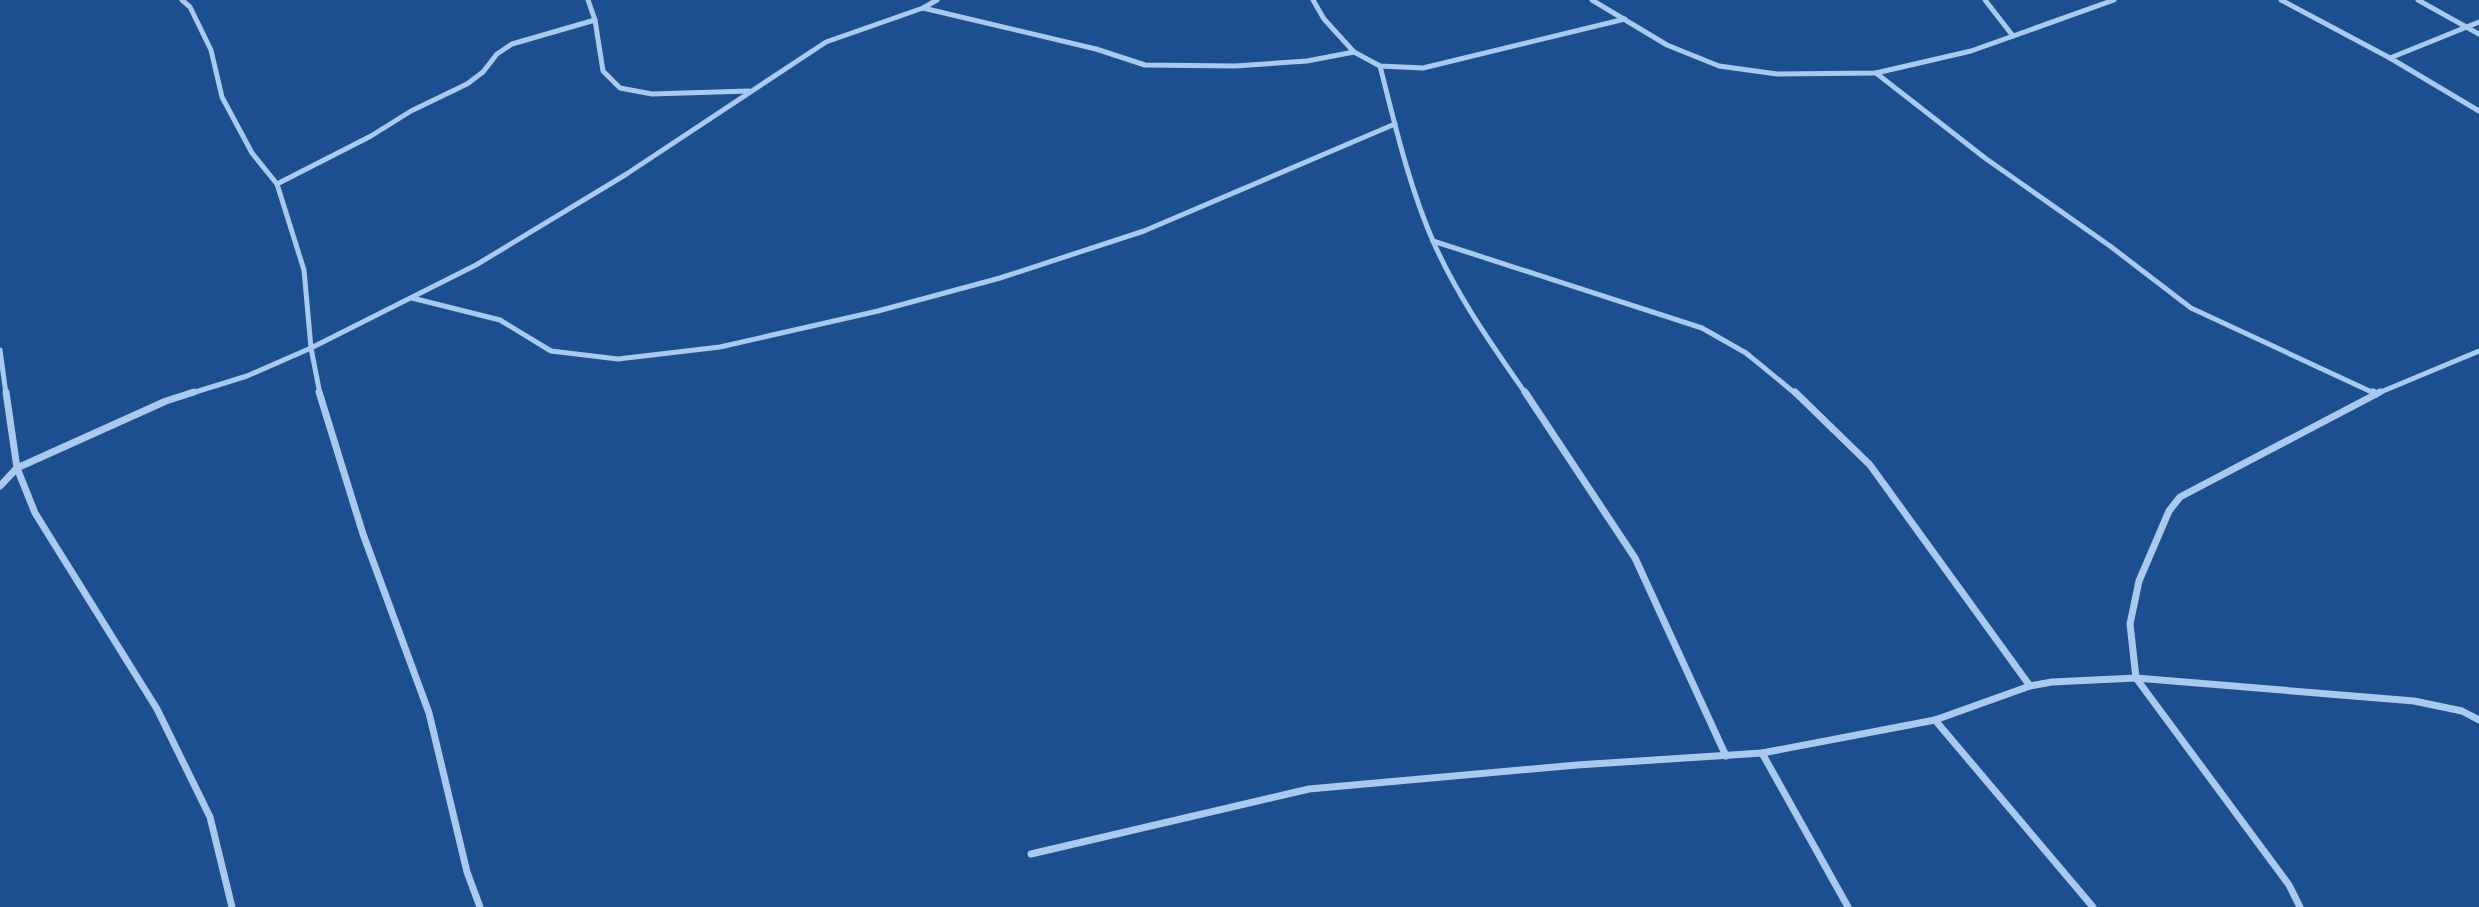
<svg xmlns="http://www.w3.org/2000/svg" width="2479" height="907" font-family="'Varela Round',sans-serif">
	<rect width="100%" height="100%" fill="#1b4f8f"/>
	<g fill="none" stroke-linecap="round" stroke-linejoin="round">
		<!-- street-far1 -->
		<g stroke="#a9c9ee" stroke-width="5">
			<path d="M182,0L190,7L211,50L222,97L252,153L277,184L304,270L311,348L320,394"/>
			<path d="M588,0L595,20L603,71L620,88L652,94L749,91"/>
			<path d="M1313,0L1324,19L1354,52L1380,66L1423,68L1625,19"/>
			<path d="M1592,0L1667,45L1719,66L1777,74L1876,73L1971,51L2114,0"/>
			<path d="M1985,0L2013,36"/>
			<path d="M2281,0L2390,58L2479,111"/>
			<path d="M2418,0L2479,34"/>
			<path d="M923,8L1096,49L1145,65L1235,66L1307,61L1354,52"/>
			<path d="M2390,58L2479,22"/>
			<path d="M1380,66C1395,125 1409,186 1433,241C1457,296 1492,345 1526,394"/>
			<path d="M1876,73L1985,158L2110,246L2191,308L2376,394"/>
			<path d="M277,184L371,136L411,111L467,84L483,72L497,54L512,44L595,20"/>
			<path d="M1433,241L1702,328L1746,353L1796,394"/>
			<path d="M412,298L500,320L551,351L618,359L720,347L878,311L1000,278L1144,231L1395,124"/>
			<path d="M0,350L6,394"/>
			<path d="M189,394L247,376L311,348L476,265L625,175L826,42L923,8L937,0"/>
			<path d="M2376,394L2479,351"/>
		</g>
		<!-- street -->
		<g stroke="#a9c9ee" stroke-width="7">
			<path d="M6,392L17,468L35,513L157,709L210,817L232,907"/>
			<path d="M319,392L363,534L429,713L467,872L480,907"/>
			<path d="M1525,392L1635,558L1726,756"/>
			<path d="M1795,392L1870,465L2030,686"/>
			<path d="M2373,392L2376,394"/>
			<path d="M0,486L17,468L166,401L194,392"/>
			<path d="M1935,720L2093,907"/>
			<path d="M1762,753L1848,907"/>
			<path d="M1031,854L1309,789L1577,765L1762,753L1935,720L2030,686L2052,682L2136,678L2414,701L2462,711L2479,720"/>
			<path d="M2300,907L2289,885L2136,678L2130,624L2139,581L2169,511L2180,497L2380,392"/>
		</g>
	</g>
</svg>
